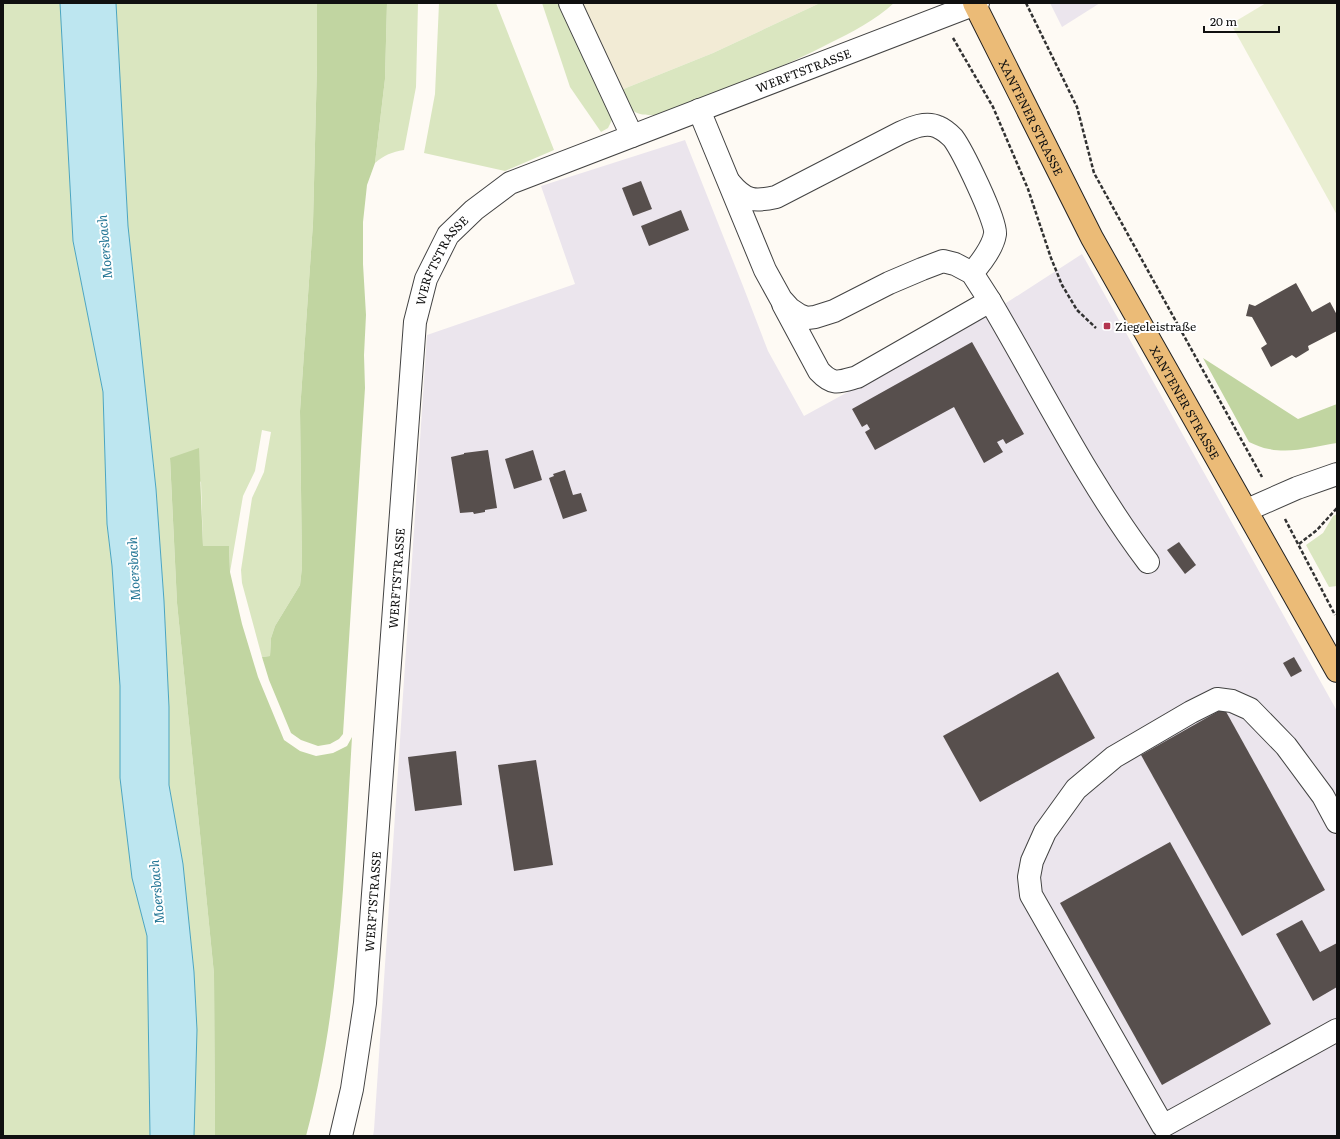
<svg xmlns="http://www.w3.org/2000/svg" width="1340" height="1139" font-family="Literata,serif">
	<rect width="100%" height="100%" fill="#fefaf4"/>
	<!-- industrial -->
	<g fill="#ebe5ed">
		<path d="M1050,3H1100L1062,27Z"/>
		<path d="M685,140L743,286L768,351L804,416L983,318L1082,254L1337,711V1136H373L374,1130L427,335L575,284L541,186Z"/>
	</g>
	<!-- farmland -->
	<path fill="#f2ebd5" d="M581,3H820L713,53L621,90Z"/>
	<!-- green -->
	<g fill="#dae6c0">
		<path d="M3,3H60L73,241L103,392L107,524L112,566L120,686V778L132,878L147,936L150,1136H3Z"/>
		<path d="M116,3H317V64L313,223L300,411L302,567L300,585L275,626L271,638L270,656L262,657L242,583L241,570L252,498L264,472L271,432L262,430L255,471L243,496L230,572L229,546H203L201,482L170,459L177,603L214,974L215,1136H194L197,1030L194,972L183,864L169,785V707L164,601L156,489L128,226Z"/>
		<path d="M387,3H418L416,87L404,150C392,152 384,155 375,163L385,79Z"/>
		<path d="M439,3H496L554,150L505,171L424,153L435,94Z"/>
		<path d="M542,3H560L614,116L608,128L601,132L570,87Z"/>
		<path d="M820,3H894C875,20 853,32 830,43C775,72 716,92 658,115C633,116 631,112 621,90L713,53Z"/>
		<path d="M1337,514V586L1329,587L1306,545L1323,533L1333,516Z"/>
	</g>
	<!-- forest -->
	<g fill="#c1d5a1">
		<path d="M317,3H387L385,79L375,163L367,185L363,222V264L366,315L364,355L365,388L343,734L339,739L330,744L318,746L301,740L291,733L269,680L262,657L270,656L271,638L275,626L300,585L302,567L300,411L313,223L317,64Z"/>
		<path d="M1203,358L1298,419L1337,404V443C1315,446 1292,454 1269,449C1262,448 1256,445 1249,442Z"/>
		<path d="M199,448L203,546H229L230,572L242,624L258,677L284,740L300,751L316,756L333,753L347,746L352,737C344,870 341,1006 306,1136H215L214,974L177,603L170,458Z"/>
	</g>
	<!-- pitch -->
	<path fill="#e9eed1" d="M1266,3H1337V215L1231,24Z"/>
	<!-- water -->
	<path fill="#bde6f0" stroke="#4ba5c0" d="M60,3H116L128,226L156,489L164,601L169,707V785L183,864L194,972L197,1030L194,1136H150L147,936L132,878L120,778V686L112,566L107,524L103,392L73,241Z"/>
	<!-- building -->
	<g fill="#574f4d">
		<path d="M641,181L652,209L633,216L622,188Z"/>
		<path d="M681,210L689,230L649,246L641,226Z"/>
		<path d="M1296,283L1312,312L1330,302L1337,315V331L1308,346L1309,350L1296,358L1292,355L1271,367L1261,348L1267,344L1252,317L1246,316L1249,304L1255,306Z"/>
		<path d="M972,342L1024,434L1006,444L1003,439L997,442L1003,452L984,463L954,407L875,450L865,432L870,429L867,424L862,427L852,409Z"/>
		<path d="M488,450L497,508L485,510V512L474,514L473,512L460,513L451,457L464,454V453Z"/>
		<path d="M533,450L542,480L514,489L505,459Z"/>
		<path d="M565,470L573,495L581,493L587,511L563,519L549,478L554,476L553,474Z"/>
		<path d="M1179,542L1196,565L1185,574L1167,550Z"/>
		<path d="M1294,657L1302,671L1291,677L1283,663Z"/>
		<path d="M1058,672L1095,738L980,802L943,736Z"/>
		<path d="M1224,708L1325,890L1242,936L1141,755Z"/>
		<path d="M456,751L462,805L415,811L408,757Z"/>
		<path d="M536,760L553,865L514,871L498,765Z"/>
		<path d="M1170,842L1271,1024L1162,1085L1060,903Z"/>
		<path d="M1302,920L1320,952L1337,943V987L1313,1001L1276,934Z"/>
	</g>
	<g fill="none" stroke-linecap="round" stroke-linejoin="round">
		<defs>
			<g id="minor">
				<path d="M570,3L632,136"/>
				<path d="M699,110L765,270L781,299L790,309L799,315L807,318L815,317L834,311L889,283L922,269L943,261L955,264L972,273L990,301C1042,389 1087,481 1148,562"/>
				<path d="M730,183C745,201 754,202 776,197L900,133C911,128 926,121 938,127C943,129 949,134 953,138C962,150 997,221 995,234C993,247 980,264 972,273"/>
				<path d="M783,304L819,371C833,386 839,382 857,377L990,301"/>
				<path d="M1247,510L1297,488L1337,474"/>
				<path d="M1337,822L1323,796L1286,746L1250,709L1232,701L1217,699L1191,712L1114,757L1076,789L1045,832L1032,861L1029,877L1031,895L1163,1126L1337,1030"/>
				<path id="s1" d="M341,1136L352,1089L365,1003L415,322L426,279L448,235L474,210L510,183L978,3"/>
			</g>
			<g id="major">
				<path id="s2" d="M974,3L1092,238L1337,671"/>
			</g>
		</defs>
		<!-- minor casing -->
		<use href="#minor" stroke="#434343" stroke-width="24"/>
		<!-- major casing -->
		<use href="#major" stroke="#212121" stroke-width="24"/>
		<!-- path -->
		<g stroke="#323232" stroke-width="2.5" stroke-dasharray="4 2" stroke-linecap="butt">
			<path d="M1026,3L1077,107L1094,173L1262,477"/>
			<path d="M953,38L993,107L1028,189L1051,258L1062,285L1077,310L1096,328"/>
			<path d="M1285,519L1335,615"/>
			<path d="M1299,544L1317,530L1337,508"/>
		</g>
		<!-- minor -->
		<use href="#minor" stroke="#fff" stroke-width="22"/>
		<!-- major -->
		<use href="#major" stroke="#ebbb77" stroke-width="22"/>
	</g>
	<!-- markers -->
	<rect fill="#b33550" stroke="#fff" stroke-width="1.5" x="1103" y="322" width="8" height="8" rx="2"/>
	<g text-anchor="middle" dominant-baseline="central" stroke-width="4" stroke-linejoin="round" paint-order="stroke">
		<!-- street labels -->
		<g font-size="12" fill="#101010" stroke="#fff">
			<text stroke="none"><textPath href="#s1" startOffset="1307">WERFTSTRASSE</textPath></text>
			<text stroke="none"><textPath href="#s2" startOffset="128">XANTENER STRASSE</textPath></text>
			<text stroke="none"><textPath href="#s1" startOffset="886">WERFTSTRASSE</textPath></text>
			<text stroke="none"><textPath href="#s2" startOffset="452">XANTENER STRASSE</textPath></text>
			<text stroke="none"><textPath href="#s1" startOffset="561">WERFTSTRASSE</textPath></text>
			<text stroke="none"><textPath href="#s1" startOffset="237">WERFTSTRASSE</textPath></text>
		</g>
		<!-- poi labels -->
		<g font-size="12" fill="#101010" stroke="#fff" text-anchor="start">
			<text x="1115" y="326">Ziegeleistraße</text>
		</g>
		<!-- water labels -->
		<g font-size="13" font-style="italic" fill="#257796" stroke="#fff">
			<text transform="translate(104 247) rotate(-95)">Moersbach</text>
			<text transform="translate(133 569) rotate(-93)">Moersbach</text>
			<text transform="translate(156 892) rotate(-95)">Moersbach</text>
		</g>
	</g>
	<!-- border -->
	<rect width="1340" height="1139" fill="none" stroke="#101010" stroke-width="8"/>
	<!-- scale -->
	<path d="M1204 26v6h75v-6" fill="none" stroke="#101010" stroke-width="2"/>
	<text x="1210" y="26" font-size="12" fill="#101010" stroke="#ffffff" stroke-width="3" paint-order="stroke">20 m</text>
</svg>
